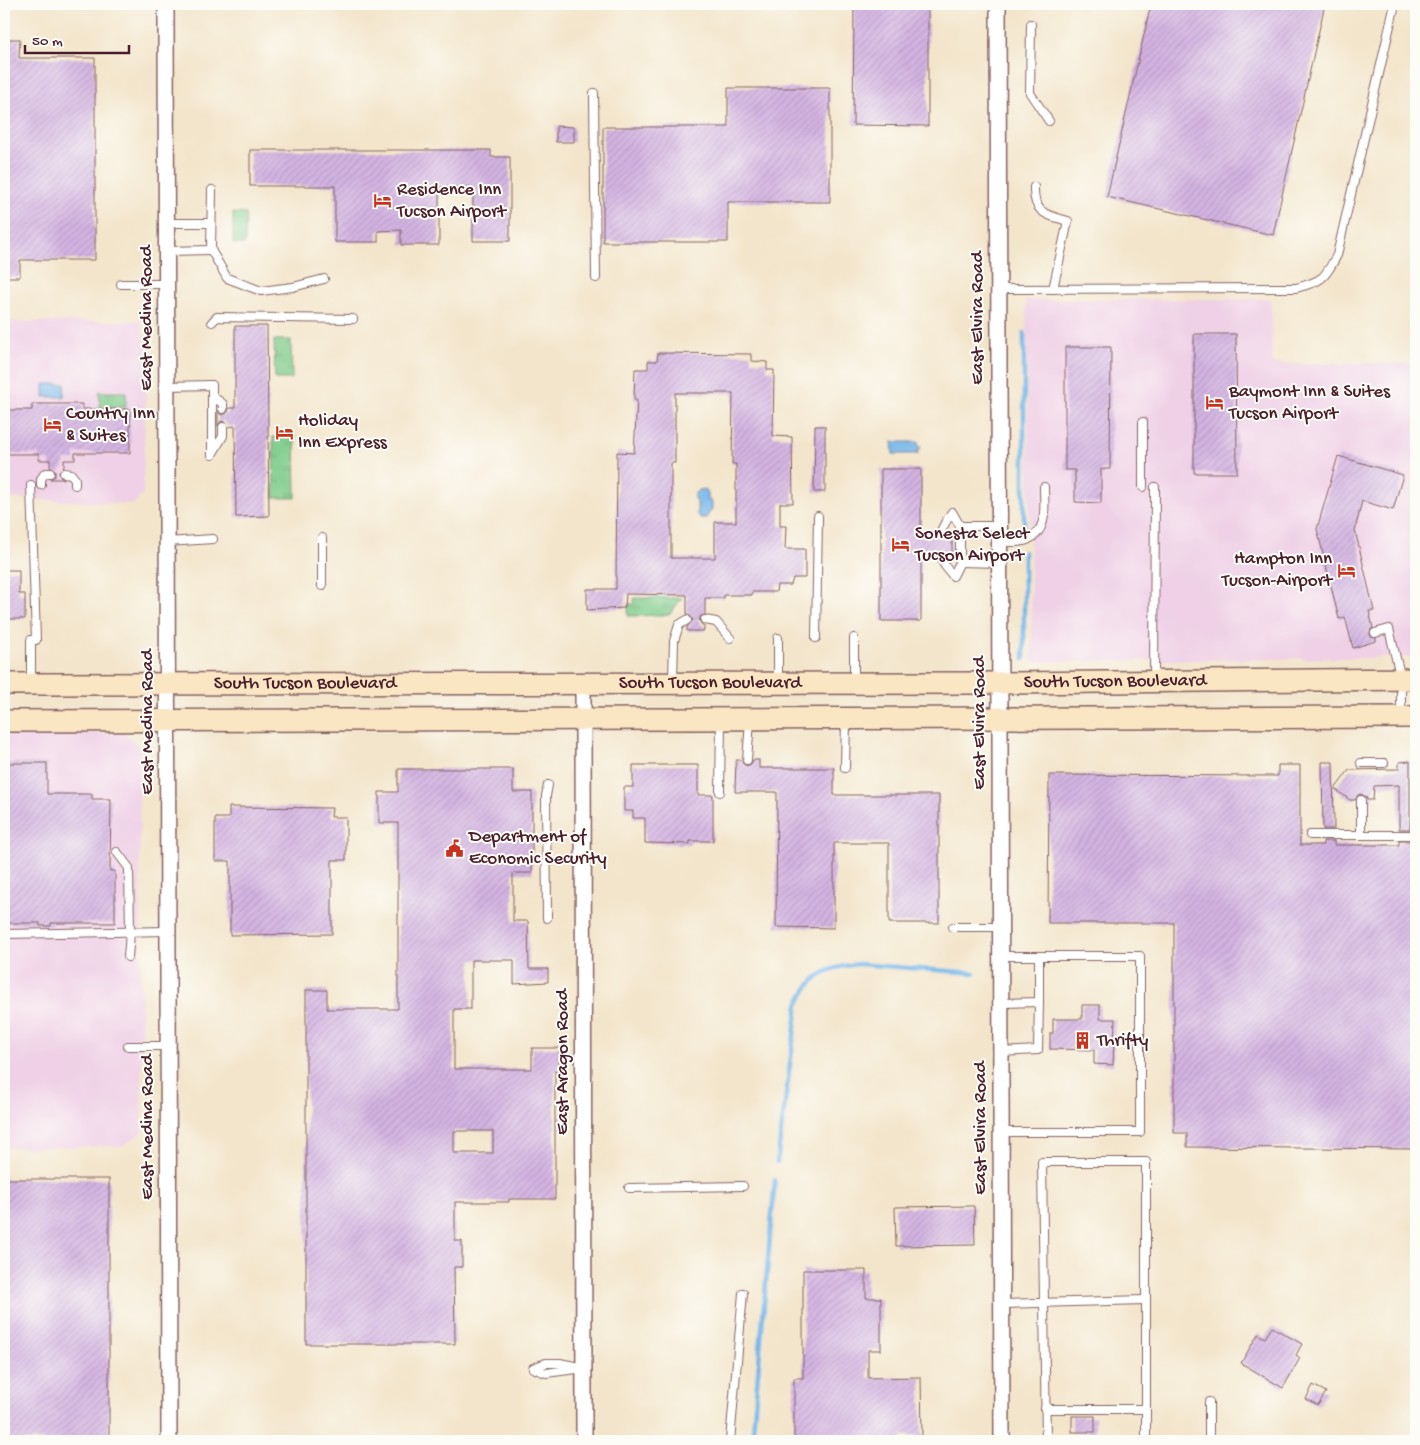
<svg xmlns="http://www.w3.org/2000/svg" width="1420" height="1445" font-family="'Gochi Hand',sans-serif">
	<defs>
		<pattern id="grass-tufts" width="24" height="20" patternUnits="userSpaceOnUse" patternTransform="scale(1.25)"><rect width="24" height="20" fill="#7fcc8b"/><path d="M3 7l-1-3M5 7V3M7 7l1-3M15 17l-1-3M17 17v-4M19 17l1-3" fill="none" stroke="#6faf78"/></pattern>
		<pattern id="building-hatch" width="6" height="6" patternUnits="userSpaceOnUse" patternTransform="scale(1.25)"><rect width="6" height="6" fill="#d3b4e2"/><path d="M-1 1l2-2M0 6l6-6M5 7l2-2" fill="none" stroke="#b79ac2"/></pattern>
	</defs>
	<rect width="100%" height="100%" fill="#fdfcf7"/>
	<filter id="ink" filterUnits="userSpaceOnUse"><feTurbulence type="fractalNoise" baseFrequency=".02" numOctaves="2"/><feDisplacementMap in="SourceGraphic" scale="10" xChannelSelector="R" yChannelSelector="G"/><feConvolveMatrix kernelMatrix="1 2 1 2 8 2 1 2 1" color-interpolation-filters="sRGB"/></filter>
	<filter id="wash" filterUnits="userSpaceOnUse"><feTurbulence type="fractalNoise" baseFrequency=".0096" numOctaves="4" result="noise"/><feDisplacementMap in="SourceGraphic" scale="20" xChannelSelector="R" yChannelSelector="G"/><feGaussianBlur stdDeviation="1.12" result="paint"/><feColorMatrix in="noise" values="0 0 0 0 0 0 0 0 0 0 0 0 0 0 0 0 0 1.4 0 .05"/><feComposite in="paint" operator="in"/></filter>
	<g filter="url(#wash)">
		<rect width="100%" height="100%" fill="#f3e5cb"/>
		<!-- built -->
		<g fill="#efd0e6">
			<path d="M1415,265H1416V657L1032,662L1026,300L1271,299L1272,364L1416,363Z"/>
			<path d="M140,321L147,348L143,493L134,504L4,498V322Z"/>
			<path d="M125,733L139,747L142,1132L123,1146L4,1148V734Z"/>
		</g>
		<!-- grass -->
		<g fill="url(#grass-tufts)" stroke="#64765b">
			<path d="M274,340H291L292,379H275Z"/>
			<path d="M99,392H126V407H100Z"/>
			<path d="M295,436L296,498H274L273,437Z"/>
			<path d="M634,598H682L669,615L628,616V604H634Z"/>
		</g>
		<!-- garden -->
		<path fill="#7fcc8b" stroke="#64765b" d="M233,213L246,214L245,244H233Z"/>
		<!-- water -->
		<g fill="#75b6e9" stroke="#606a8a">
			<path d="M44,384H65L64,397H44Z"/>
			<path d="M892,442H918V445L920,446V450H918V454H893Z"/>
			<path d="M705,489L708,493V499L712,502V509L706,518H700L697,515V501L694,499V494L699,490Z"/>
		</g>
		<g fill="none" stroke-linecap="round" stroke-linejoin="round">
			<!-- stream -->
			<g stroke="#75b6e9" stroke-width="4.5">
				<path d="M1024,529V333"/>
				<path d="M1024,659V552"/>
				<path d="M777,1162L798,1005C812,974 825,968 858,964L974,973"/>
				<path d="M752,1441L775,1180"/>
			</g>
		</g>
		<g id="blocks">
			<!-- building -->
			<g fill="url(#building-hatch)" fill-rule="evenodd">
				<path d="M854,4H928V126L853,125Z"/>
				<path d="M1151,4H1325L1273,235L1107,197Z"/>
				<path d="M4,39H20L19,58H95V260H20V277H4Z"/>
				<path d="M728,88H830V202H728V242H603V127H728Z"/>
				<path d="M556,126L574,127V142H556Z"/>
				<path d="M250,150H491V157H510V241H473V187H439V245H401V230L378,231V242H335V186H250Z"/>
				<path d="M235,326H267L269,516L236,517L235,426L229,427L223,421L220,422L218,426V410L220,414L223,415L228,412L229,408H235Z"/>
				<path d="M1194,334H1236L1237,473H1194Z"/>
				<path d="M1065,347H1111L1110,469H1101V503L1075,502V470H1065Z"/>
				<path d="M658,353L751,354V361L767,362V370H774L773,436L792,437L793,503H780V526H786L785,549H805V578H793L791,585H777L776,592H752V595H724V598H705V615L701,616L699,619L701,624L704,626V631H687V627L693,620L691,617L687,614V595L626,594L625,608L587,610V589H616L617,452L634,453L637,400H634L635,369H648V361H657ZM675,393H733L732,464H736V522H715V558H671V463H675Z"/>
				<path d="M32,404H82V409H130V453H75V460H64V467L59,472L60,477L64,479H50L55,476V471L50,467V460H39V454H4V410H32Z"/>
				<path d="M815,426H825V492H814Z"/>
				<path d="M1338,456L1403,475L1393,510L1362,501L1355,530L1374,611H1369L1373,628L1371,629L1370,634L1371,637L1376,638V641L1353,648L1345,617L1339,619L1317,529Z"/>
				<path d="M881,469H921V533H934L936,536L940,539L943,537L946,533H952V557H946L943,552L940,551L935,554L934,557H921V621H881Z"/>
				<path d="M4,570H19V594H25V619H4Z"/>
				<path d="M736,760H741L743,764L747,766L751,764L753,760H759V768H834V795H939V923H889V843H834V928L776,927L777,792H735Z"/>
				<path d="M1410,761V829H1399V785L1374,786L1373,800H1367L1366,797L1361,794L1358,795L1355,800H1350L1335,789L1349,770L1399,769V762Z"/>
				<path d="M1322,762H1333L1334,829H1323Z"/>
				<path d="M4,763H47V794H92V799H111L110,871H115V923H51V926H40V923H4Z"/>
				<path d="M633,765H698V795H713V841H690V844L645,843V818H633V811H624V787H633Z"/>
				<path d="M1278,765H1300V845H1323V841H1334V845H1399V841H1410V845H1416V1149L1187,1147V1133H1174V923H1048L1049,775L1278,776Z"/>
				<path d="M398,769H513V792H532V873H513V921H528L529,969H548V982L514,984V960H471V1009H454V1069H532V1048H559V1071H555V1199H509V1202H455V1241H462V1267H454L455,1344H306V990H327V1009H398V823H379V792H398ZM454,1131H493V1153H454Z"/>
				<path d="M229,807L332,808L331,817H346V860H332V934L230,935V861H215V818H229Z"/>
				<path d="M1082,1005H1100V1019H1115L1113,1065L1094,1064V1050L1050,1049V1033H1053V1019H1082Z"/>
				<rect x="4" y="1179" width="105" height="262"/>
				<path d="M974,1206L975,1245L896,1246L895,1207Z"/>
				<path d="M803,1270H866V1298H881V1350H868V1378L921,1377L922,1436H902V1441H794V1378H803Z"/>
				<path d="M1272,1327L1302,1344L1296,1355L1300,1358L1283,1388L1241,1363L1258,1334L1265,1338Z"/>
				<path d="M1313,1385L1326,1392L1318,1405L1306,1399Z"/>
				<rect x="1072" y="1416" width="23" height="16"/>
			</g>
		</g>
	</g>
	<g filter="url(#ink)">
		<use href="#blocks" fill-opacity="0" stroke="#856463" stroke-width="1"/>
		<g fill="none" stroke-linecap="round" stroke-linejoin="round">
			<defs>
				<g id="lane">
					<path d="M1031,24L1030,93L1049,121"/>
					<path d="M594,93L596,278"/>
					<path d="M1034,187C1033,213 1046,215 1068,221L1053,289"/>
					<path d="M212,190L211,250L227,278L261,291L293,287L324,279"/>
					<path d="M167,223H211"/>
					<path d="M167,251L211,250"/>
					<path d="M121,284H167"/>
					<path d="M998,289L1296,288C1323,281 1324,279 1337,255L1395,4"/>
					<path d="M212,322L217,317L353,319"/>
					<path d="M167,386L212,385V455"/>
					<path d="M212,396L223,404V409"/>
					<path d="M1143,422V487"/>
					<path d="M213,453L223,436V427"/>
					<path d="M64,473L71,474L75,479V485"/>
					<path d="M31,485L36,640"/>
					<path d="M41,485V479L45,473H50"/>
					<path d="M960,526H999"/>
					<path d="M940,533L945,523L952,512L960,526V562L953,576L945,566L940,557"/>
					<path d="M322,538V586"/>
					<path d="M167,542L213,539"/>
					<path d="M999,542C1007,542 1019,543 1027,540C1049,531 1044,506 1044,487"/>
					<path d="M960,562L999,563"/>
					<path d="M705,620L716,622L730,638"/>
					<path d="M1375,633L1389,629L1401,679V715"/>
					<path d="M778,638V681"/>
					<path d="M816,638L818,516"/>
					<path d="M1154,680L1155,487"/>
					<path d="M673,681L674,641L679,625L687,620"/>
					<path d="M854,681V638"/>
					<path d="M31,682V640"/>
					<path d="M747,760L750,721"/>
					<path d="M1361,763H1384"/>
					<path d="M845,768L846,720"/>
					<path d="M720,792L721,722"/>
					<path d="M1361,800V835"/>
					<path d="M1310,835H1416"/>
					<path d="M117,852L129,868L130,933L128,957"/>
					<path d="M547,918L546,796L548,785"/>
					<path d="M953,927H1000"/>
					<path d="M4,934L168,931"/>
					<path d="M1001,956H1140V1132H1001"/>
					<path d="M1001,1003L1039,1002V956"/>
					<path d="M128,1046H168"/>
					<path d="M1001,1052L1038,1050L1039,1002"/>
					<path d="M629,1188L743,1186"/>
					<path d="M1002,1304L1145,1300"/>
					<path d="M546,1363H560L584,1368L546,1373L533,1368Z"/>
					<path d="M1209,1402V1441"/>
					<path d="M1045,1409H1146"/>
					<path d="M730,1441L743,1293"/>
					<path d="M1046,1441L1042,1162H1146V1441"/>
				</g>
				<g id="street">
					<path d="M166,4L169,1441"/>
					<path d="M998,4L1002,1441"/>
					<path d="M583,683L584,1441"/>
				</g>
				<g id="secondary">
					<path id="s1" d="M4,684L999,683L1416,679"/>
					<path d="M4,721L1416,717"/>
				</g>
			</defs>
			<!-- lane casing -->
			<use href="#lane" stroke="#856463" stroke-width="10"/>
			<!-- street casing -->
			<use href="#street" stroke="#856463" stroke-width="18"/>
			<!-- secondary casing -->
			<use href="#secondary" stroke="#856463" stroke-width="24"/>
			<!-- lane -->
			<use href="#lane" stroke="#fff" stroke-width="8"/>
			<!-- street -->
			<use href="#street" stroke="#fff" stroke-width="15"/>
			<!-- secondary -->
			<use href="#secondary" stroke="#fbe6c4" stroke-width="21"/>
		</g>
	</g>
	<!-- icons -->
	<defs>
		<symbol id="hotel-bare" viewBox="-9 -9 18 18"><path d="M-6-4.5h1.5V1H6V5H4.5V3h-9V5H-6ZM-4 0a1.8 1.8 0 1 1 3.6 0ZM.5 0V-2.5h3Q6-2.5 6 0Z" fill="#c8321e" stroke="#fdfcf7" stroke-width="2.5" paint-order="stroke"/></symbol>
		<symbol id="civic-bare" viewBox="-9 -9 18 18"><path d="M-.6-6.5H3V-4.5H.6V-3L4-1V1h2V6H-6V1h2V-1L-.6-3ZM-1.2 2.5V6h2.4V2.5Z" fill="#c8321e" stroke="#fdfcf7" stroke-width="2.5" paint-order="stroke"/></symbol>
		<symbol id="building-bare" viewBox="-9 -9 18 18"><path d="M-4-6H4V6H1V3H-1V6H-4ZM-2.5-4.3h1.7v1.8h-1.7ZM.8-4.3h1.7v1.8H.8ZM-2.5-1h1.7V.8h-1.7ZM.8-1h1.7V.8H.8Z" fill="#c8321e" stroke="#fdfcf7" stroke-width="2.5" paint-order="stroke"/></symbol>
	</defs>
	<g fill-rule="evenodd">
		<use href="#hotel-bare" x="370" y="188" width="25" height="25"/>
		<use href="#hotel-bare" x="1202" y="390" width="25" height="25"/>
		<use href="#hotel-bare" x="40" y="412" width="25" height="25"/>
		<use href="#hotel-bare" x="272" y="420" width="25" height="25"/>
		<use href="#hotel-bare" x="888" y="532" width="25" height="25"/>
		<use href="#hotel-bare" x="1334" y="558" width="25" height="25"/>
		<use href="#civic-bare" x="442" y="836" width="25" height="25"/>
		<use href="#building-bare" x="1070" y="1028" width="25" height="25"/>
	</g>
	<g text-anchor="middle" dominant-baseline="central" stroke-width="4" stroke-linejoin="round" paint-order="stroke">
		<!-- poi labels -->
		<g font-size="19" fill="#4a1f2b" stroke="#fdfcf7" text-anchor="start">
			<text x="397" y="190">Residence Inn<tspan x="397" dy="22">Tucson Airport</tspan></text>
			<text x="1229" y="392">Baymont Inn &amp; Suites<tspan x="1229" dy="22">Tucson Airport</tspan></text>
			<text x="66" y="414">Country Inn<tspan x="66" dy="22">&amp; Suites</tspan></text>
			<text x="298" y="421">Holiday<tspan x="298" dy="22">Inn Express</tspan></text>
			<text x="915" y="534">Sonesta Select<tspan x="915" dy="22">Tucson Airport</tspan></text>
			<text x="1332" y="559" text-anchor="end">Hampton Inn<tspan x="1332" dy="22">Tucson-Airport</tspan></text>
			<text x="469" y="837">Department of<tspan x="469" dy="22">Economic Security</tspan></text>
			<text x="1097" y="1041">Thrifty</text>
		</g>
		<!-- street labels -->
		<g font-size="19" fill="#4a1f2b" stroke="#fdfcf7">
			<text transform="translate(147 318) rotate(-90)">East Medina Road</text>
			<text transform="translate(978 318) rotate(-90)">East Elvira Road</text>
			<text stroke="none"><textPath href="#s1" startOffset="1111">South Tucson Boulevard</textPath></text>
			<text stroke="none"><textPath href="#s1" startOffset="706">South Tucson Boulevard</textPath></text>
			<text stroke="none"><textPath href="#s1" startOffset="301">South Tucson Boulevard</textPath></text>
			<text transform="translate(148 722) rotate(-90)">East Medina Road</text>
			<text transform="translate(980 723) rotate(-90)">East Elvira Road</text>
			<text transform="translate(563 1062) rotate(-90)">East Aragon Road</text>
			<text transform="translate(148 1127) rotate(-90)">East Medina Road</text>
			<text transform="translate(981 1128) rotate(-90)">East Elvira Road</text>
		</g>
	</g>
	<!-- margin -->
	<rect width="1420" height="1445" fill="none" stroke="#fdfcf7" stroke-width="20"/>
	<!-- scale -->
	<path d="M25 45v8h104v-8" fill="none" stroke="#4a1f2b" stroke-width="2.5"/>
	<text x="32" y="45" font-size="15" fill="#4a1f2b" stroke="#fdfcf7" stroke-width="4" paint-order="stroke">50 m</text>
</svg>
